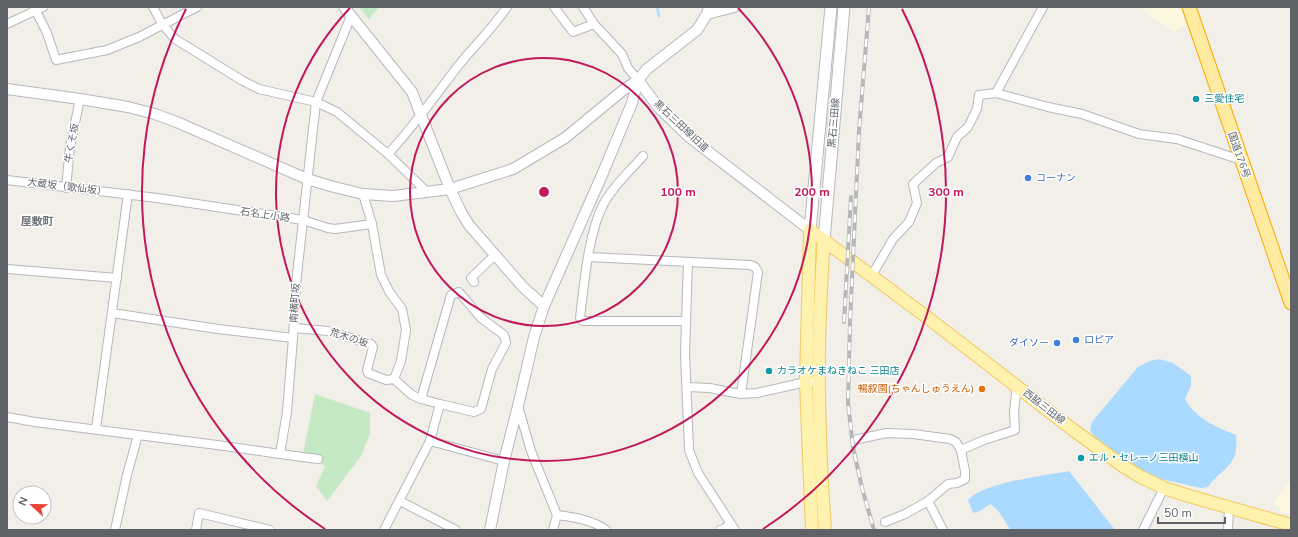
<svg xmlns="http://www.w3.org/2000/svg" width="1298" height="537" font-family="'Nunito Sans','Noto Sans JP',sans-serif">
	<rect width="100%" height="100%" fill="#f1efe8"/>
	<!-- commercial -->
	<g fill="#fef7e0">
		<path d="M1143,7H1180L1186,24L1174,32L1143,10Z"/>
		<path d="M1291,481V515L1279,511L1280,508L1273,504L1279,494Z"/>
	</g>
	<!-- green -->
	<g fill="#c5e8c5">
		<path d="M359,7H379L369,19Z"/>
		<path d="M315,394L370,413V434L361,456L327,501L316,486L325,466L303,454Z"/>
	</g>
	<!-- water -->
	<g fill="#aadaff">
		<path d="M1159,359L1173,363L1191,376V385L1185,399C1196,419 1216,427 1236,435C1236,440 1237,445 1236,450C1234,467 1216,474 1208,487L1201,488L1161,479L1132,465L1093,435L1090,430L1092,422L1138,367L1150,361Z"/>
		<path d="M1069,471L1115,530H1011C1004,521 1000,510 990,504L980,511L973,513L968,500C984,482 1044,476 1069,471Z"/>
	</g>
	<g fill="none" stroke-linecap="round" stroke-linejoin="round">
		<!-- stream -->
		<path stroke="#aadaff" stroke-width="2.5" d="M657,7L659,16"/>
		<defs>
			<g id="minor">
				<path d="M34,7L47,33L56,60L107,50L139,37L197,7"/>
				<path d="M153,7L162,24L175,39L243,81L259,89L316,102L337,112L388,154L427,192"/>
				<path d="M554,7L573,32L594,24"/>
				<path d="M583,7L594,24L622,54L628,68L638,80"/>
				<path d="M7,24L43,7"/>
				<path d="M996,93L1043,7"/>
				<path d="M388,154C414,126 435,96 458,66C474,46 493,28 507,7"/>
				<path d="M643,156C630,171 614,185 604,203C588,233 584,285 580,318L583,321H686"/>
				<path d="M7,180L157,198L303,220L328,228L335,229L372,224"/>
				<path d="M66,188L70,147L80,99"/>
				<path d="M363,194L372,224L381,275L390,293L402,309L406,330L401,361L394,379L412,395L421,399"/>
				<path d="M589,257L750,265L755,267L758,272L741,394"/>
				<path d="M688,262L685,353L689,450L698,473L735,530"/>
				<path d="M7,269L117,278"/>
				<path d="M872,275L893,239L909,222L917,203L913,184L936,163L948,157L957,137L968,127L977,109L979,95L996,93L1048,107L1082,114L1139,134L1177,139L1241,160"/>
				<path d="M474,282L471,278L494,256"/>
				<path d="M112,313L218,329L293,338"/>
				<path d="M294,328L328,331L371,344L373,347L367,370L368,373L386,380L394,379"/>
				<path d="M687,387L710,388L724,391L741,394L757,393L806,382L819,381"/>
				<path d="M518,406L531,451L557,515L553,530"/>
				<path d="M7,417L35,422L217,445L280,454L287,412L293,338L296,284L316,102L351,16"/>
				<path d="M96,429L128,194"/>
				<path d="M858,439L887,433L913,434L950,439L956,442L961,450L965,471V479L957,483L948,484L928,501"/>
				<path d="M430,441L504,461"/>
				<path d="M961,450L984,440L1015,430L1014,411L1017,386"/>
				<path d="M280,454L318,459"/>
				<path d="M400,501L456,530"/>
				<path d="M557,515C573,517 593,520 606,530"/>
				<path d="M885,522L905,514L928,501L943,530"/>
				<path d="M115,530L127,475L138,435"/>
				<path d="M196,530L199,513L270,530"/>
				<path d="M384,530L430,441L440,404L421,399L451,295L459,292L481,318L504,335L506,343L492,369L481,409L474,412L440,404"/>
				<path d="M720,530L724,529L730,523"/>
				<path d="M1143,530L1164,488"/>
				<path d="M1228,530L1229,508"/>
			</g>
			<g id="tertiary">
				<path d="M344,7L412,92L450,189L461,212L469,225L523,287L544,306"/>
				<path d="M707,14L734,7"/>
				<path d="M638,80L659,108L688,136L810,230"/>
				<path d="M7,89L80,99L128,107L155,114L179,123L307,179L334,187L363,194L393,196L450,189L513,169L565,138L622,91L638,80L647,69L697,30L707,14L709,7"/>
				<path d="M490,530L504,461L518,406L534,337L544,306L602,175L632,103L638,80"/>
			</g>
			<g id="secondary">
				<path d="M810,230L831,7"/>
				<path d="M824,240L844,7"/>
			</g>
			<g id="primary">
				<path d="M810,230L928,318L1072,429L1123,466L1141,477L1164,488L1189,496L1291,525"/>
				<path d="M810,230L806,382L812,530"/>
				<path d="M824,240C822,264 821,289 820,313C817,385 820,458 825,530"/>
			</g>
			<path id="trunk" d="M1189,7L1291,303"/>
		</defs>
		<!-- minor casing -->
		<use href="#minor" stroke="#b5b8bc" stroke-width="10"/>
		<!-- tertiary casing -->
		<use href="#tertiary" stroke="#b5b8bc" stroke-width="12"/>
		<!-- secondary casing -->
		<use href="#secondary" stroke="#b6babf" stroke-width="13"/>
		<!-- primary casing -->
		<use href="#primary" stroke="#f2c960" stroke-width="14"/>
		<!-- trunk casing -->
		<use href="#trunk" stroke="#f9ab00" stroke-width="15"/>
		<!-- minor -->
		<use href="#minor" stroke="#fff" stroke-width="8"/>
		<!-- tertiary -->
		<use href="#tertiary" stroke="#fff" stroke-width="10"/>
		<!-- secondary -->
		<use href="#secondary" stroke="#fff" stroke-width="11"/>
		<!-- primary -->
		<use href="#primary" stroke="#fff2af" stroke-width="12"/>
		<!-- trunk -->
		<use href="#trunk" stroke="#feeaa1" stroke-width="13"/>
		<defs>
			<g id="rail">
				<path d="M869,7L859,131L850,322L848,403L853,447L862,488L874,530"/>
				<path d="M844,322L851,197"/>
			</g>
		</defs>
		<!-- rail casing -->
		<use href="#rail" stroke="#b6b7b8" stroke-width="4"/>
		<!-- rail -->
		<use href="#rail" stroke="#fff" stroke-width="2.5" stroke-dasharray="8" stroke-linecap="butt"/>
	</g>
	<!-- distance rings -->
	<g fill="none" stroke="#c2185b" stroke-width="2">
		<circle cx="544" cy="192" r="134"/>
		<path d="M738 8A268 268 0 1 1 350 8"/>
		<path d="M325 529A402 402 0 0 1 186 9M902 9A402 402 0 0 1 763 529"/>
	</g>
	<!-- markers -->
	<g fill="#0f9aa8" stroke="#fff" stroke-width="1.5">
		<circle cx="1196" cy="99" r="4"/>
		<circle cx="769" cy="371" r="4"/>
		<circle cx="1081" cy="458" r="4"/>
	</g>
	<g fill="#3f7fe0" stroke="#fff" stroke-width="1.5">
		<circle cx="1028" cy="178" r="4"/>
		<circle cx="1076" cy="340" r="4"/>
		<circle cx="1057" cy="343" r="4"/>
	</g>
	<circle fill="#e8710a" stroke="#fff" stroke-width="1.5" cx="982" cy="389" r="4"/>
	<g text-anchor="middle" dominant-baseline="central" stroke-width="3" stroke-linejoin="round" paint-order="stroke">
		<!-- culture labels -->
		<g font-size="10" fill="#0d838f" stroke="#fff" text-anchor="start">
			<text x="1204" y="99">三愛住宅</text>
			<text x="777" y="371">カラオケまねきねこ 三田店</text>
			<text x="1089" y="458">エル・セレーノ三田横山</text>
		</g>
		<!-- street labels -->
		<g font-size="10" fill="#5f6368" stroke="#fff">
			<text transform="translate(834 123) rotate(-85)">黒石三田線</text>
			<text transform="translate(681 126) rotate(43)">黒石三田線旧道</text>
			<text transform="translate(72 143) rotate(-80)">牛くそ坂</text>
			<text transform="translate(1239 155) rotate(71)">国道176号</text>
			<text transform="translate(67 187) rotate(7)">大蔵坂（歌仙坂）</text>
			<text transform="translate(265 215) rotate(8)">石名上小路</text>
			<text transform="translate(295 303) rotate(-87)">南横町坂</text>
			<text transform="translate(349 338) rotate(18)">荒木の坂</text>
			<text transform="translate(1044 407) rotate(38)">西脇三田線</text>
		</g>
		<!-- shop labels -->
		<g font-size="10" fill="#366cbe" stroke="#fff" text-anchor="start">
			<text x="1036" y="178">コーナン</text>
			<text x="1084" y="340">ロピア</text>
			<text x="1049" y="343" text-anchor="end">ダイソー</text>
		</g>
		<!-- food labels -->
		<g font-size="10" fill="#c56008" stroke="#fff" text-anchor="end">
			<text x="974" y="389">暢叙園(ちゃんしゅうえん)</text>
		</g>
		<!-- neighbourhood labels -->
		<g font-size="11" font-weight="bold" fill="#70757a" stroke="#fff">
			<text x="37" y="221">屋敷町</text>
		</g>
	</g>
	<circle cx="544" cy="192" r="6" fill="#c2185b" stroke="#fff" stroke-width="2"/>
	<g font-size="12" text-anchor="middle" font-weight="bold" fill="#c2185b" stroke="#fff" stroke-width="3" stroke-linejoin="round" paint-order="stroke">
		<text x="678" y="196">100 m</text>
		<text x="812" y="196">200 m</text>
		<text x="946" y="196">300 m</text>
	</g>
	<!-- border -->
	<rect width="1298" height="537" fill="none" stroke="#5f6368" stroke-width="16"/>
	<!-- north arrow -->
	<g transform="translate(32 505) rotate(292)"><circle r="19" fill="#ffffff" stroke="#bfc1c3"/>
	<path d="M0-3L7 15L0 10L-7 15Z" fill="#ea4335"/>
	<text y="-6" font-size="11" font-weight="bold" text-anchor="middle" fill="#5f6368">N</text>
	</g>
	<!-- scale -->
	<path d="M1158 517v6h67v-6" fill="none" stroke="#5f6368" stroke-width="2"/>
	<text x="1164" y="517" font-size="12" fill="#5f6368" stroke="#ffffff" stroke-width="3" paint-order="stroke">50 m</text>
</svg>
